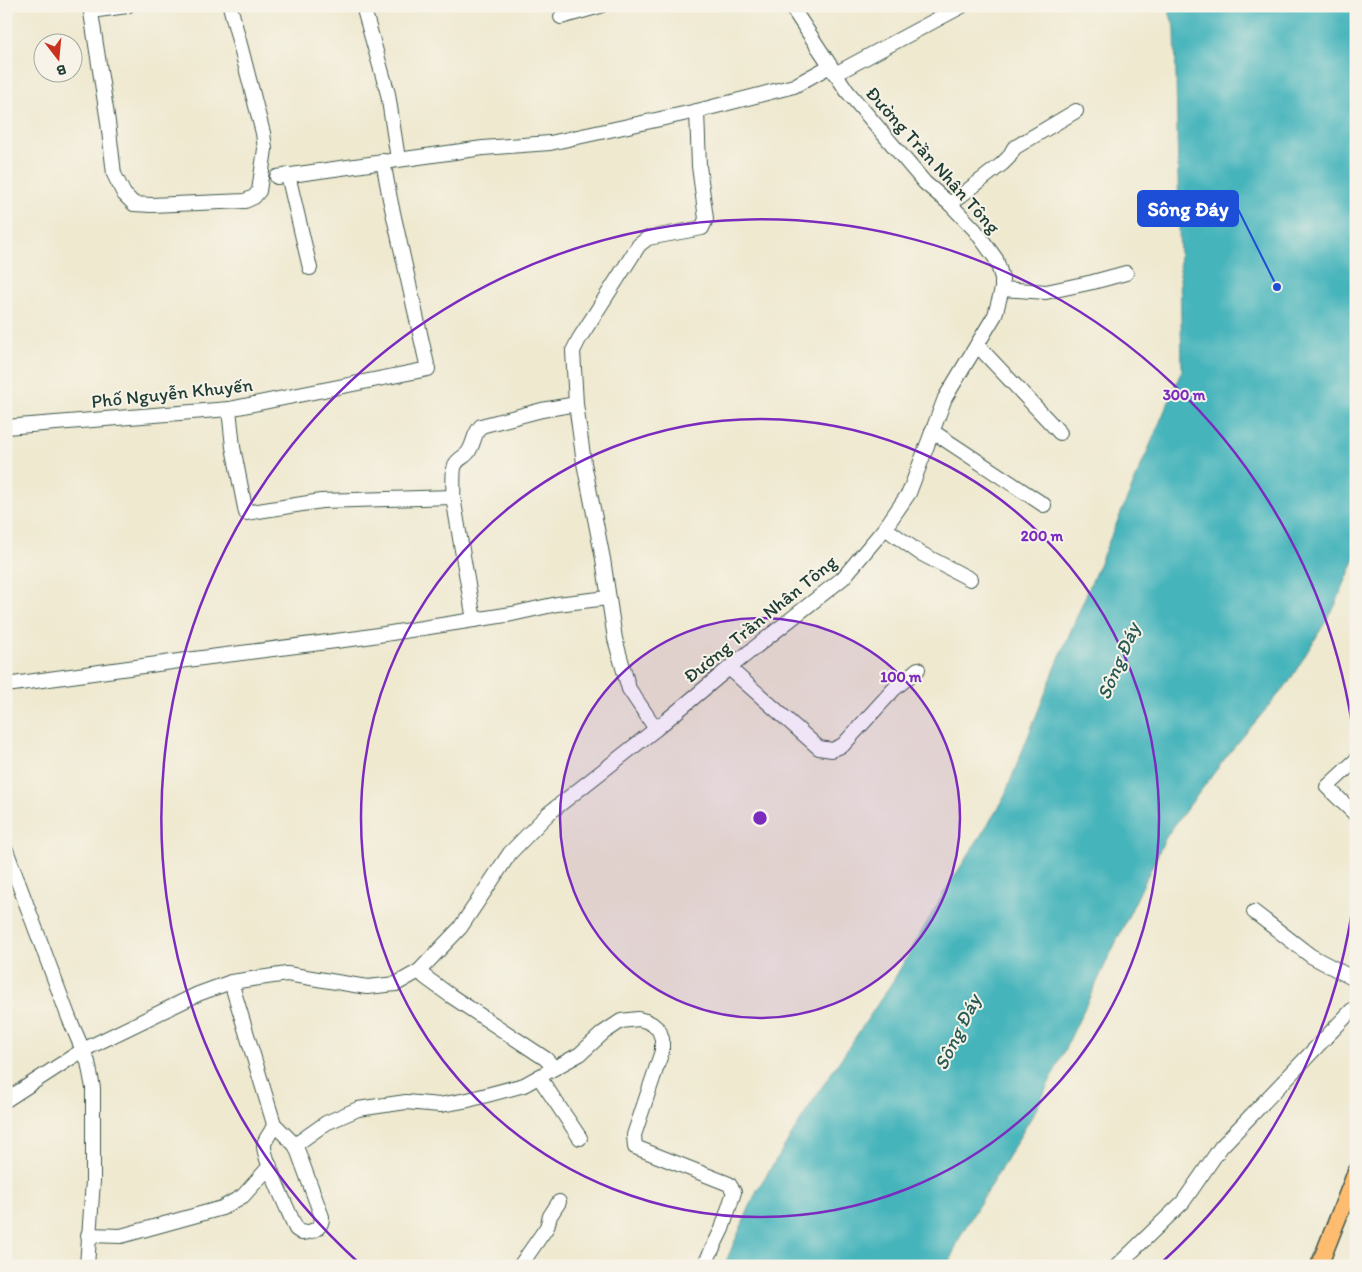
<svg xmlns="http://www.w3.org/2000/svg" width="1362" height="1272" font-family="Itim,sans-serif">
	<rect width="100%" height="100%" fill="#f7f3e8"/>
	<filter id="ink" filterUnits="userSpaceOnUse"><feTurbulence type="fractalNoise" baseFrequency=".02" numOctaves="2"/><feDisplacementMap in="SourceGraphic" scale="10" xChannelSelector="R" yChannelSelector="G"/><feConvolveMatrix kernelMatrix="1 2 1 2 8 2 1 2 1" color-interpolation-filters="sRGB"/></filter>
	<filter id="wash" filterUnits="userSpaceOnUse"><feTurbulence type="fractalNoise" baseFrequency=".0096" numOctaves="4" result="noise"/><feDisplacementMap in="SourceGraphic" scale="20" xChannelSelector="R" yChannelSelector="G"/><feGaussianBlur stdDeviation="1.12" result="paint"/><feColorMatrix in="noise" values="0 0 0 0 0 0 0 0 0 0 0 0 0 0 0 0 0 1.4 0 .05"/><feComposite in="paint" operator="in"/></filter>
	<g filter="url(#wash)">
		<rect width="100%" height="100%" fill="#efe9d0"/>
		<!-- water -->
		<path fill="#44b4bb" stroke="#327878" d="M1167,6H1356V556L1335,606L1289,682L1230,752L1167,835L1037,1108L962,1233L947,1266H724L757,1190L816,1096L893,981L947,888L1002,802L1060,656L1182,370L1175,29Z"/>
	</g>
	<g filter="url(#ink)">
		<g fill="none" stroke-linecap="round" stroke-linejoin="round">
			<defs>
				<g id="minor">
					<path d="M90,6L108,122L114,174L124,194L134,204L151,205L245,201L254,197L259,191L265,149L263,133L230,6"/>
					<path d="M363,6L388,94L398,159"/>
					<path d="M91,11L127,6"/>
					<path d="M561,17L600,6"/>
					<path d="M835,74L962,6"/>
					<path d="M288,175L310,268"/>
					<path d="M277,177L483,148L550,143L697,111L794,86L830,66"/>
					<path d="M950,204L1002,164L1009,157L1014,148L1076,111"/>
					<path d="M1002,289L1046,292L1093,282L1126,273"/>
					<path d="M977,345L1060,433"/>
					<path d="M229,409L233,447L246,513L321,501L453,497L474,620"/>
					<path d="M6,427L229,409L428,369L390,199L383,161"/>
					<path d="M932,431L1044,505"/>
					<path d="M453,497C454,489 452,471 455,465C458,458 466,457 469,451C475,441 473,435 481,426L542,410L576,404"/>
					<path d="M885,528L920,553L970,579"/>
					<path d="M729,668L819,748L832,750L843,745L894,689L918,669"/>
					<path d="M6,685L179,661L359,638L512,614L557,604L608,598"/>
					<path d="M656,729L629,689L615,639L603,559L584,463L576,404L573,351L579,339L639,245L648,238L702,228L706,219L699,166L697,111"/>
					<path d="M1356,760L1327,787L1356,815"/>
					<path d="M6,850L69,1018L88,1062L93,1088V1181L87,1266"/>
					<path d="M1254,912L1311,956L1356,980"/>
					<path d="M419,971L425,977L451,996L546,1059L554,1068"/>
					<path d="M231,982L274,1124C272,1133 265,1138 264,1145C263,1158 290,1214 296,1229L302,1233C312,1232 322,1229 322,1217L297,1149L295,1145L274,1124"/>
					<path d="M539,1077L580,1138"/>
					<path d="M6,1100L83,1050L198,994L231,982L287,974L367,987L396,984L419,971L460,928L510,853L549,813L656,729L729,668L843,578L885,528L909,493L945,398L995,315L1002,289V278L996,259L975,230L950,204L925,183L847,91L791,6"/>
					<path d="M295,1145L326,1123L358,1109L406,1102L440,1105L468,1100L524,1085L580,1054L603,1033L621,1021L638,1019L646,1021L652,1024L659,1030L662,1039V1051L634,1135L635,1147L729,1184L734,1192L722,1229L704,1266"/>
					<path d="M88,1235L121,1236L222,1208L243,1196L270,1166"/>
					<path d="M520,1266L547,1227L550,1216L559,1202"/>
					<path d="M1117,1266L1183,1202L1221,1147L1352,1010"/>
				</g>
				<path id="major" d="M1319,1266L1356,1172"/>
			</defs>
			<!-- minor casing -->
			<use href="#minor" stroke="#3e574b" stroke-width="16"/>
			<!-- major casing -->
			<use href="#major" stroke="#3e574b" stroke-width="19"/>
			<!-- minor -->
			<use href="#minor" stroke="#fff" stroke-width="14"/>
			<!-- major -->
			<use href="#major" stroke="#febc70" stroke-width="16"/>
		</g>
	</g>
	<!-- distance rings -->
	<circle cx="760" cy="818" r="200" fill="#7b2cbf" fill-opacity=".12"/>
	<g fill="none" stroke="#7b2cbf" stroke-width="2.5">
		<circle cx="760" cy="818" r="200"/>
		<circle cx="760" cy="818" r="399"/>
		<path d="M1356 881A599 599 0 0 1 1161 1263M359 1263A599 599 0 1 1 1356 755"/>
	</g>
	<g text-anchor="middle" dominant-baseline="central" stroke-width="4" stroke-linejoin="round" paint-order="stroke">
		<!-- street labels -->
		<g font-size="19" fill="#1f3d34" stroke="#f7f3e8">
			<text transform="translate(933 160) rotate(48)">Đường Trần Nhân Tông</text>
			<text transform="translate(172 393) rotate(-6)">Phố Nguyễn Khuyến</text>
			<text transform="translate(760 619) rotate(-39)">Đường Trần Nhân Tông</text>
		</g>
		<!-- water labels -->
		<g font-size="20" font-style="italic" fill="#285b56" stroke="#f7f3e8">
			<text transform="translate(1118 661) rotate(-67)">Sông Đáy</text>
			<text transform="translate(957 1032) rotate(-64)">Sông Đáy</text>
		</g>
	</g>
	<circle cx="760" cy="818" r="8" fill="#7b2cbf" stroke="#f7f3e8" stroke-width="2.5"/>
	<g font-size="15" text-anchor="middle" font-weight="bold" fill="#7b2cbf" stroke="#f7f3e8" stroke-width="4" stroke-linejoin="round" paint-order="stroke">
		<text x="1184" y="400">300 m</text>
		<text x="1042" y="541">200 m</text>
		<text x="901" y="682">100 m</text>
	</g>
	<!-- callouts -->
	<path fill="none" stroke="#1d4ed8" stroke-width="2" d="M1277 287L1238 209"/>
	<circle fill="#1d4ed8" stroke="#f7f3e8" stroke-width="2" cx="1277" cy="287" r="5"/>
	<rect fill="#1d4ed8" stroke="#1d4ed8" stroke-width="2" x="1138" y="191" width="100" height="35" rx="5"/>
	<g font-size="20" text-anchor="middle" font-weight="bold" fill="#fff">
		<text x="1188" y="216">Sông Đáy</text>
	</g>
	<!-- margin -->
	<rect width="1362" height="1272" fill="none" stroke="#f7f3e8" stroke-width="25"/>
	<!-- north arrow -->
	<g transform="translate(58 58) rotate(164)"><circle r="24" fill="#f7f3e8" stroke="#a1aaa0"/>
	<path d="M0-4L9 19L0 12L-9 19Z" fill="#c8321e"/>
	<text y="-8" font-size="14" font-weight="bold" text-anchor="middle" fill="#1f3d34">B</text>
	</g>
</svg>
